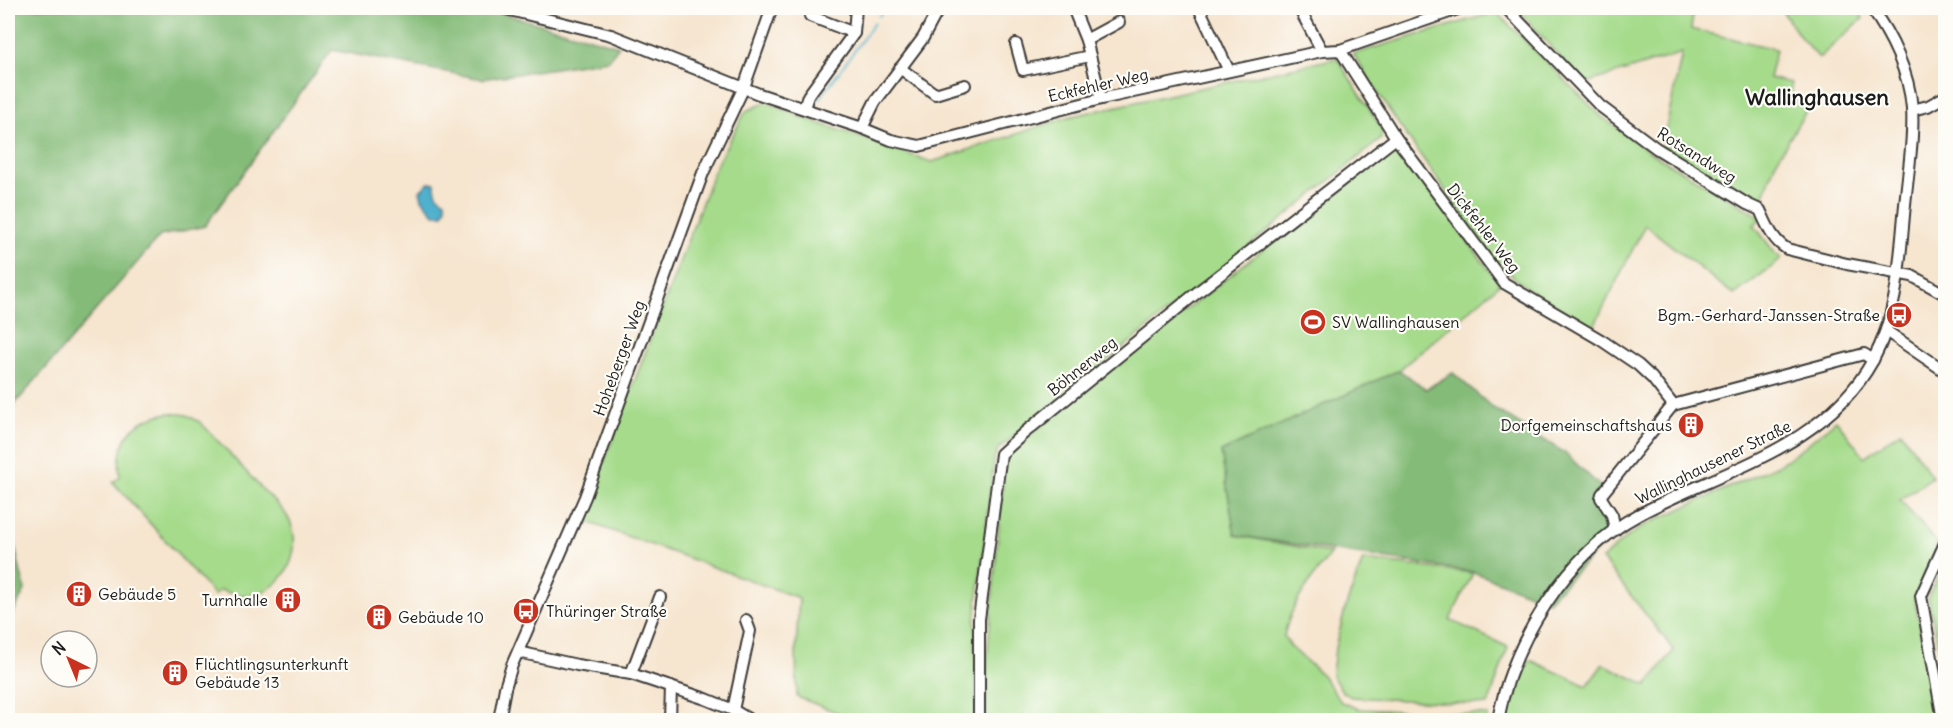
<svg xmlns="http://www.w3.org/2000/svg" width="1953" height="728" font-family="Delius,sans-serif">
	<rect width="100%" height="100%" fill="#fdfcf7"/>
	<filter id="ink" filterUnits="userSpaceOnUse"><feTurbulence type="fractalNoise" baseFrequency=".0167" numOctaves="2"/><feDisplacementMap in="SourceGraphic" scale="12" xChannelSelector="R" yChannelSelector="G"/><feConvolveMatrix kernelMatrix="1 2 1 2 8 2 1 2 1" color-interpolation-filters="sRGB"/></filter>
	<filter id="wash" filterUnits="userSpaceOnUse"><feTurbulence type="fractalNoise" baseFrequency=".008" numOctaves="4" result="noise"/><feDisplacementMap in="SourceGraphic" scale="24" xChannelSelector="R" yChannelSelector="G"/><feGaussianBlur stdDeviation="1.35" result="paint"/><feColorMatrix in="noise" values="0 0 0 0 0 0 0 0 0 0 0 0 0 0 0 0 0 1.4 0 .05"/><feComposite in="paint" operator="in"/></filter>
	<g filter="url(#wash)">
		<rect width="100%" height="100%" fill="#f6e5cf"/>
		<!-- green -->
		<g fill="#a6db8c" stroke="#617c54" stroke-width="1.5">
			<path d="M1517,8H1694L1691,29L1776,49L1769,78L1791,83L1792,96L1806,111L1775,163L1761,205L1662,147L1682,53L1583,84Z"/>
			<path d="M1780,8H1851L1859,11L1863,18L1819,58L1801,38Z"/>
			<path d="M1496,12L1602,117L1654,155L1756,214L1761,218L1754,225L1775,253L1782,259L1734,295L1645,225L1593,328L1528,289L1497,263L1399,125L1353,54Z"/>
			<path d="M1337,58L1382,129L1381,139L998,449L994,459L975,622L976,720H850L846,716L797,697L796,650L799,598L582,520L717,163L746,111L767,102L801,117L932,162L1068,117Z"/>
			<path d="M1395,145L1500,284L1399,370L1221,452L1235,535L1331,553C1311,580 1291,603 1284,636L1291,647L1322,675L1341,702L1359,709L1488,715L1487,720H986L987,658L1005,459L1026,438L1123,360Z"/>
			<path d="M170,413L187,415L200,422C221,444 241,466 262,489C270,497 281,506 287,516C301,539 294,570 273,586C257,597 238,598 221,590L214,595L113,482L120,477C116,440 132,418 170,413Z"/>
			<path d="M1836,420L1864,457L1901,431L1932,477L1900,500L1938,544L1914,598L1939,720H1506L1519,676L1530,660L1587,686L1603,664L1647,685L1674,650L1602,559L1622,541L1643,526L1778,465L1798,452Z"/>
			<path d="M1945,558V680L1928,597Z"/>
			<path d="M1363,560L1473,573L1450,620L1508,647L1488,705L1351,697L1342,691L1332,676L1335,648L1346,606Z"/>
		</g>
		<!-- forest -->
		<g fill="#84bb78" stroke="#506c4a" stroke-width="1.5">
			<path d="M8,8H483L619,46L608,60L482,79L332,50L205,226L160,236L8,412Z"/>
			<path d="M1399,370L1426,389L1453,373L1493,408L1565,453L1605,491L1598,504L1601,511L1608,521L1612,535L1548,601L1473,572L1235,535L1221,452Z"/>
			<path d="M8,519L25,590L8,623Z"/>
		</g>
		<!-- water -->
		<path fill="#4fb1ce" stroke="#366675" stroke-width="1.5" d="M428,183H435C435,192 437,196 445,201L446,207L443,214H434L422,199L420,191Z"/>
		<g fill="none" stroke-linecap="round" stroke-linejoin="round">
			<!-- stream -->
			<g stroke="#4fb1ce" stroke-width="2">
				<path d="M879,16L885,8"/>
				<path d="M819,100L874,23"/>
			</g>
		</g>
	</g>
	<g filter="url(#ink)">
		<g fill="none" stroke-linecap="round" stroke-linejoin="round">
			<defs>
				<g id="minor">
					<path d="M502,8L611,35L759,94L862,128L891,140L919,146L1101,99L1322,51L1340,50L1461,8"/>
					<path d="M1073,8L1086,40L1101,99"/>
					<path d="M1199,8L1229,71"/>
					<path d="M1299,8L1322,51"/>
					<path d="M1506,8L1600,106L1656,148L1747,204L1760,210C1767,225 1772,240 1787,249L1847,264L1912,276L1946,295"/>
					<path d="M810,16L854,33"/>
					<path d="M1086,40L1119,22"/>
					<path d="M1016,44L1023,70L1090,56"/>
					<path d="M1340,50L1396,138L1504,283L1601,340L1638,365L1652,378L1673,405"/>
					<path d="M900,68L935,94L965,85"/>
					<path d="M804,108L808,96L854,33L856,8"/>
					<path d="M1912,110L1928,106L1946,96"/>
					<path d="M862,128L875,102L923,38L939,8"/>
					<path d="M1886,331L1946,372"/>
					<path d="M1615,530L1612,515L1601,498L1602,494L1673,405L1864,354L1873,360"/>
					<path d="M518,652L577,665L631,674L706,699L733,710L750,720"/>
					<path d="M631,674L660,597"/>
					<path d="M733,710L750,631L746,620"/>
					<path d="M499,720L505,688L512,665L585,497L703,173L744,87L772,8"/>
					<path d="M670,720L671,687"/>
					<path d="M979,720V619L1001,454L1024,433L1199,291L1396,138"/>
					<path d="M1498,720C1512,643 1567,553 1638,515C1721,470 1824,449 1873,360C1900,311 1900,249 1906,195C1909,166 1914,136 1912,108C1909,73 1892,36 1871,8"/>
					<path d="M1943,720L1921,596L1946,541"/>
				</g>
			</defs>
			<!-- minor casing -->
			<use href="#minor" stroke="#3d3a37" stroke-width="14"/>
			<!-- minor -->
			<use href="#minor" stroke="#fff" stroke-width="10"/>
		</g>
	</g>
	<!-- icons -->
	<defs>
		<symbol id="bus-disc" viewBox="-11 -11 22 22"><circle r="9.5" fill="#c8321e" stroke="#fdfcf7"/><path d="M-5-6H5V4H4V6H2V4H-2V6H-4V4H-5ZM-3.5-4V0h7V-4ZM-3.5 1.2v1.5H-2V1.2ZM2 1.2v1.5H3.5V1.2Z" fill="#fff"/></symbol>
		<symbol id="stadium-disc" viewBox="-11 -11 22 22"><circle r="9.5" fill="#c8321e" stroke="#fdfcf7"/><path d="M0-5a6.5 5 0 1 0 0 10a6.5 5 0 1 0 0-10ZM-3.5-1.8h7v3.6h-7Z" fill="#fff"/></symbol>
		<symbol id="building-disc" viewBox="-11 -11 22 22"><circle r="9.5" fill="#c8321e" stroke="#fdfcf7"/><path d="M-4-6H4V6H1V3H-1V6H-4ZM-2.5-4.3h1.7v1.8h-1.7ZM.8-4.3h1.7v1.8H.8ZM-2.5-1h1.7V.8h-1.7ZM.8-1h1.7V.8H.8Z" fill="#fff"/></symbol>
	</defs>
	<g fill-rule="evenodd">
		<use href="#bus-disc" x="1884" y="300" width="30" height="30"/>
		<use href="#stadium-disc" x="1298" y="307" width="30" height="30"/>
		<use href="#building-disc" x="1676" y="410" width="30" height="30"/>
		<use href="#building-disc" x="64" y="579" width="30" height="30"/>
		<use href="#building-disc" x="273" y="585" width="30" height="30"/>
		<use href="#bus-disc" x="511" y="596" width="30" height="30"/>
		<use href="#building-disc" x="364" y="602" width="30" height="30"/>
		<use href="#building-disc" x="160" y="658" width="30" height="30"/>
	</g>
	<g text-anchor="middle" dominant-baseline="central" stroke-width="4.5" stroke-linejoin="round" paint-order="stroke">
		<!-- street labels -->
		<g font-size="16" fill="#1c1c1c" stroke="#fdfcf7">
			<text transform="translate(1098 85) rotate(-13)">Eckfehler Weg</text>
			<text transform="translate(1697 155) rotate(32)">Rotsandweg</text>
			<text transform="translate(1484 228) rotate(52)">Dickfehler Weg</text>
			<text transform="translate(619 358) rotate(-70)">Hoheberger Weg</text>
			<text transform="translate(1082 366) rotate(-39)">Böhnerweg</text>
			<text transform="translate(1713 462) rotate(-26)">Wallinghausener Straße</text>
		</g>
		<!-- poi labels -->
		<g font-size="16" fill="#1c1c1c" stroke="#fdfcf7" text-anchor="start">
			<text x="1880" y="315" text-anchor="end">Bgm.-Gerhard-Janssen-Straße</text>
			<text x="1332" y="322">SV Wallinghausen</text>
			<text x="1672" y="425" text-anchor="end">Dorfgemeinschaftshaus</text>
			<text x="98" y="594">Gebäude 5</text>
			<text x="268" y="600" text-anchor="end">Turnhalle</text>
			<text x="546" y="611">Thüringer Straße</text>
			<text x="398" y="617">Gebäude 10</text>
			<text x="195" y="664">Flüchtlingsunterkunft<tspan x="195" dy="18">Gebäude 13</tspan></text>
		</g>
		<!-- district labels -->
		<g font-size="22" font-weight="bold" fill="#1c1c1c" stroke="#fdfcf7">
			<text x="1817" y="97">Wallinghausen</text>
		</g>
	</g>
	<!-- margin -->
	<rect width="1953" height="728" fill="none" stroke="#fdfcf7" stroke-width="30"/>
	<!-- north arrow -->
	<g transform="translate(69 659) rotate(317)"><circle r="28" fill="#fdfcf7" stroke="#a3a29f" stroke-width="1.5"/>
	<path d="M0-4.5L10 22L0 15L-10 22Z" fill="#c8321e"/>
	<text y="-9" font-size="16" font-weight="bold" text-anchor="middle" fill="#1c1c1c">N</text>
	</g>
</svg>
